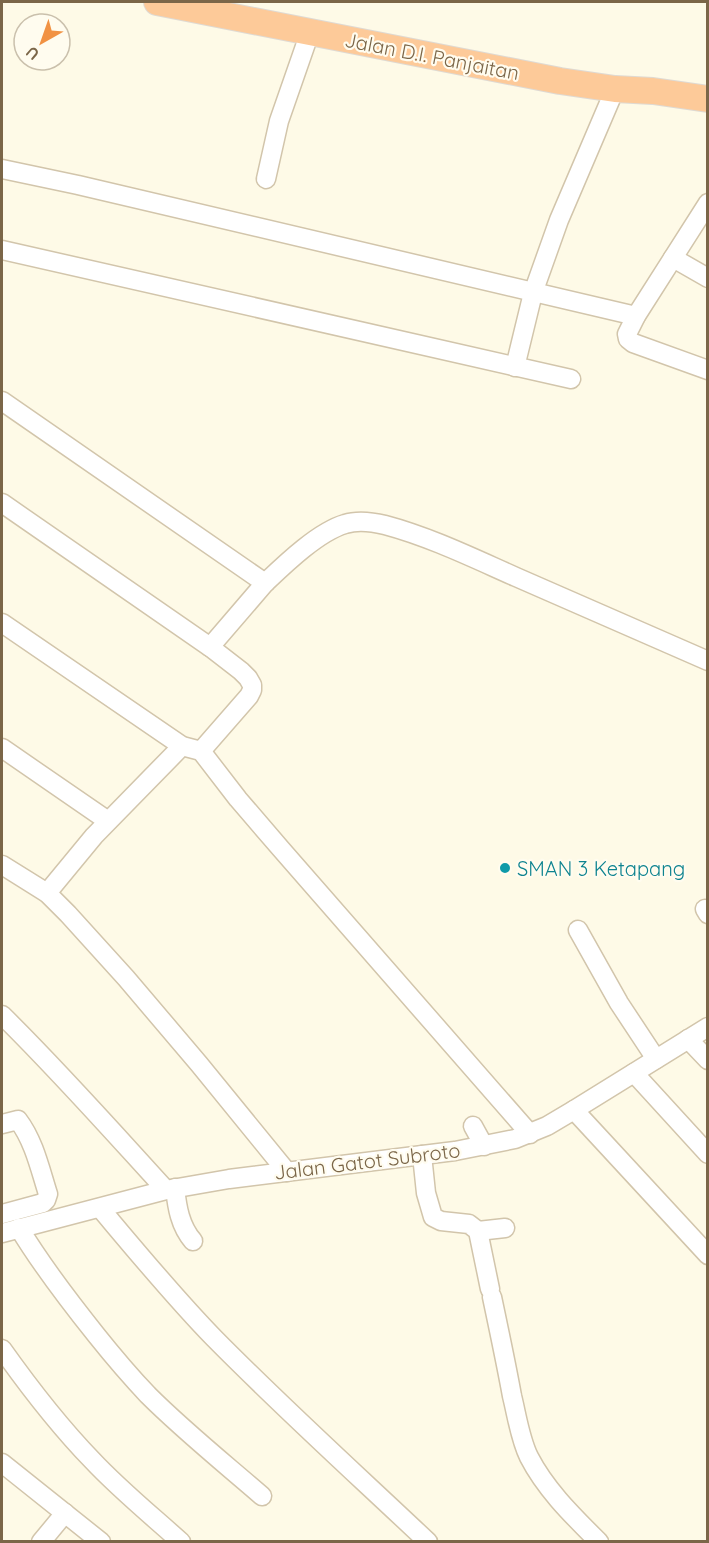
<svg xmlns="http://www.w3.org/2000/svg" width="709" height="1543" font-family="Quicksand,sans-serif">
	<rect width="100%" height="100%" fill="#fefae7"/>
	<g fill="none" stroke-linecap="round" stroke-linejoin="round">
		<defs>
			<g id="minor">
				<path d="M2,169L78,185L636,316"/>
				<path d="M266,179L279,121L310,32"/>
				<path d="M708,203L636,316L627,334L628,339L633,343L708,370"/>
				<path d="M2,250L571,379"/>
				<path d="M673,258L708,278"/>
				<path d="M515,367L533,293L559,220L615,89"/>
				<path d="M2,401L265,583L210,647"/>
				<path d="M2,503L210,647L241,671L248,678L252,685V690L249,696L201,751"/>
				<path d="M265,583C285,564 318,532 345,524C357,520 373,522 385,525C430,537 473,558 516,577C580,605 644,633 708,661"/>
				<path d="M2,623L182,746L201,751L238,799L281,849L530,1134"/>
				<path d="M2,748L108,821"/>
				<path d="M2,865L47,893L68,914L126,978L199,1064L287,1172"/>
				<path d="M47,893L94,836L182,746"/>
				<path d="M705,909L708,914"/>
				<path d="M578,930L619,1003L656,1059"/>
				<path d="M2,1015C59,1071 112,1131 166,1190"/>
				<path d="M688,1039L708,1060"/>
				<path d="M634,1073L708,1154"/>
				<path d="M574,1110L708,1255"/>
				<path d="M2,1124L18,1120C34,1141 40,1169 48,1194L46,1200L43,1203L2,1214"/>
				<path d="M473,1126L484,1146"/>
				<path d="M422,1155L426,1193L433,1217L441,1221L469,1224L478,1231L490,1289"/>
				<path d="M175,1188C177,1207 180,1226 193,1241"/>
				<path d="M100,1208C137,1252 174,1297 214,1338C283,1408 356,1474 428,1542"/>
				<path d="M19,1228C42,1266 69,1301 97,1336C113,1356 130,1376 148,1395C184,1431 224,1463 262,1496"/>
				<path d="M478,1231L505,1228"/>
				<path d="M2,1233L166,1190L229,1179L455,1151L515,1139L547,1126L574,1110L708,1027"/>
				<path d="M492,1297C499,1330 506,1363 512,1396C517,1416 520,1439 529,1457C546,1490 573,1516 599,1542"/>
				<path d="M2,1349C29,1387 59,1426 92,1460C119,1489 151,1515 181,1542"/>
				<path d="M2,1463L101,1542"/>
				<path d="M41,1542L65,1513"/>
			</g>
			<path id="highway" d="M157,2L560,81L615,89L653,91L708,99"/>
		</defs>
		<!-- minor casing -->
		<use href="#minor" stroke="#d2c5ab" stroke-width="21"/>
		<!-- highway casing -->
		<use href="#highway" stroke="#dfdad3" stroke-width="28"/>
		<!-- minor -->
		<use href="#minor" stroke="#fff" stroke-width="18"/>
		<!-- highway -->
		<use href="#highway" stroke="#fdca99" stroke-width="26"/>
	</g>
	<!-- markers -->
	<circle fill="#0f9aa8" stroke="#fffcef" stroke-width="2" cx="505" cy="868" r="6"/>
	<g text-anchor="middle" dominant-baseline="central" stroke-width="4.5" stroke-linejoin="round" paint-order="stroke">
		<!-- street labels -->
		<g font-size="20" fill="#7b6648" stroke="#fffcef">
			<text transform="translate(432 56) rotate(11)">Jalan D.I. Panjaitan</text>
			<text transform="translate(367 1161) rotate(-7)">Jalan Gatot Subroto</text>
		</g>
		<!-- culture labels -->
		<g font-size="20" fill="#0d838f" stroke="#fffcef" text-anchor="start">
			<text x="517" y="868">SMAN 3 Ketapang</text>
		</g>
	</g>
	<!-- border -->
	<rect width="709" height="1543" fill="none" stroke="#7b6648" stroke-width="6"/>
	<!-- north arrow -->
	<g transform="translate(42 42) rotate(220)"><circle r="28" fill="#fffcef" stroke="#cac0ac" stroke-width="1.5"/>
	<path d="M0-4.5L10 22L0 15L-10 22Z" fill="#f19243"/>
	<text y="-9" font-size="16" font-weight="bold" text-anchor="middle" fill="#7b6648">U</text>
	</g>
</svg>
